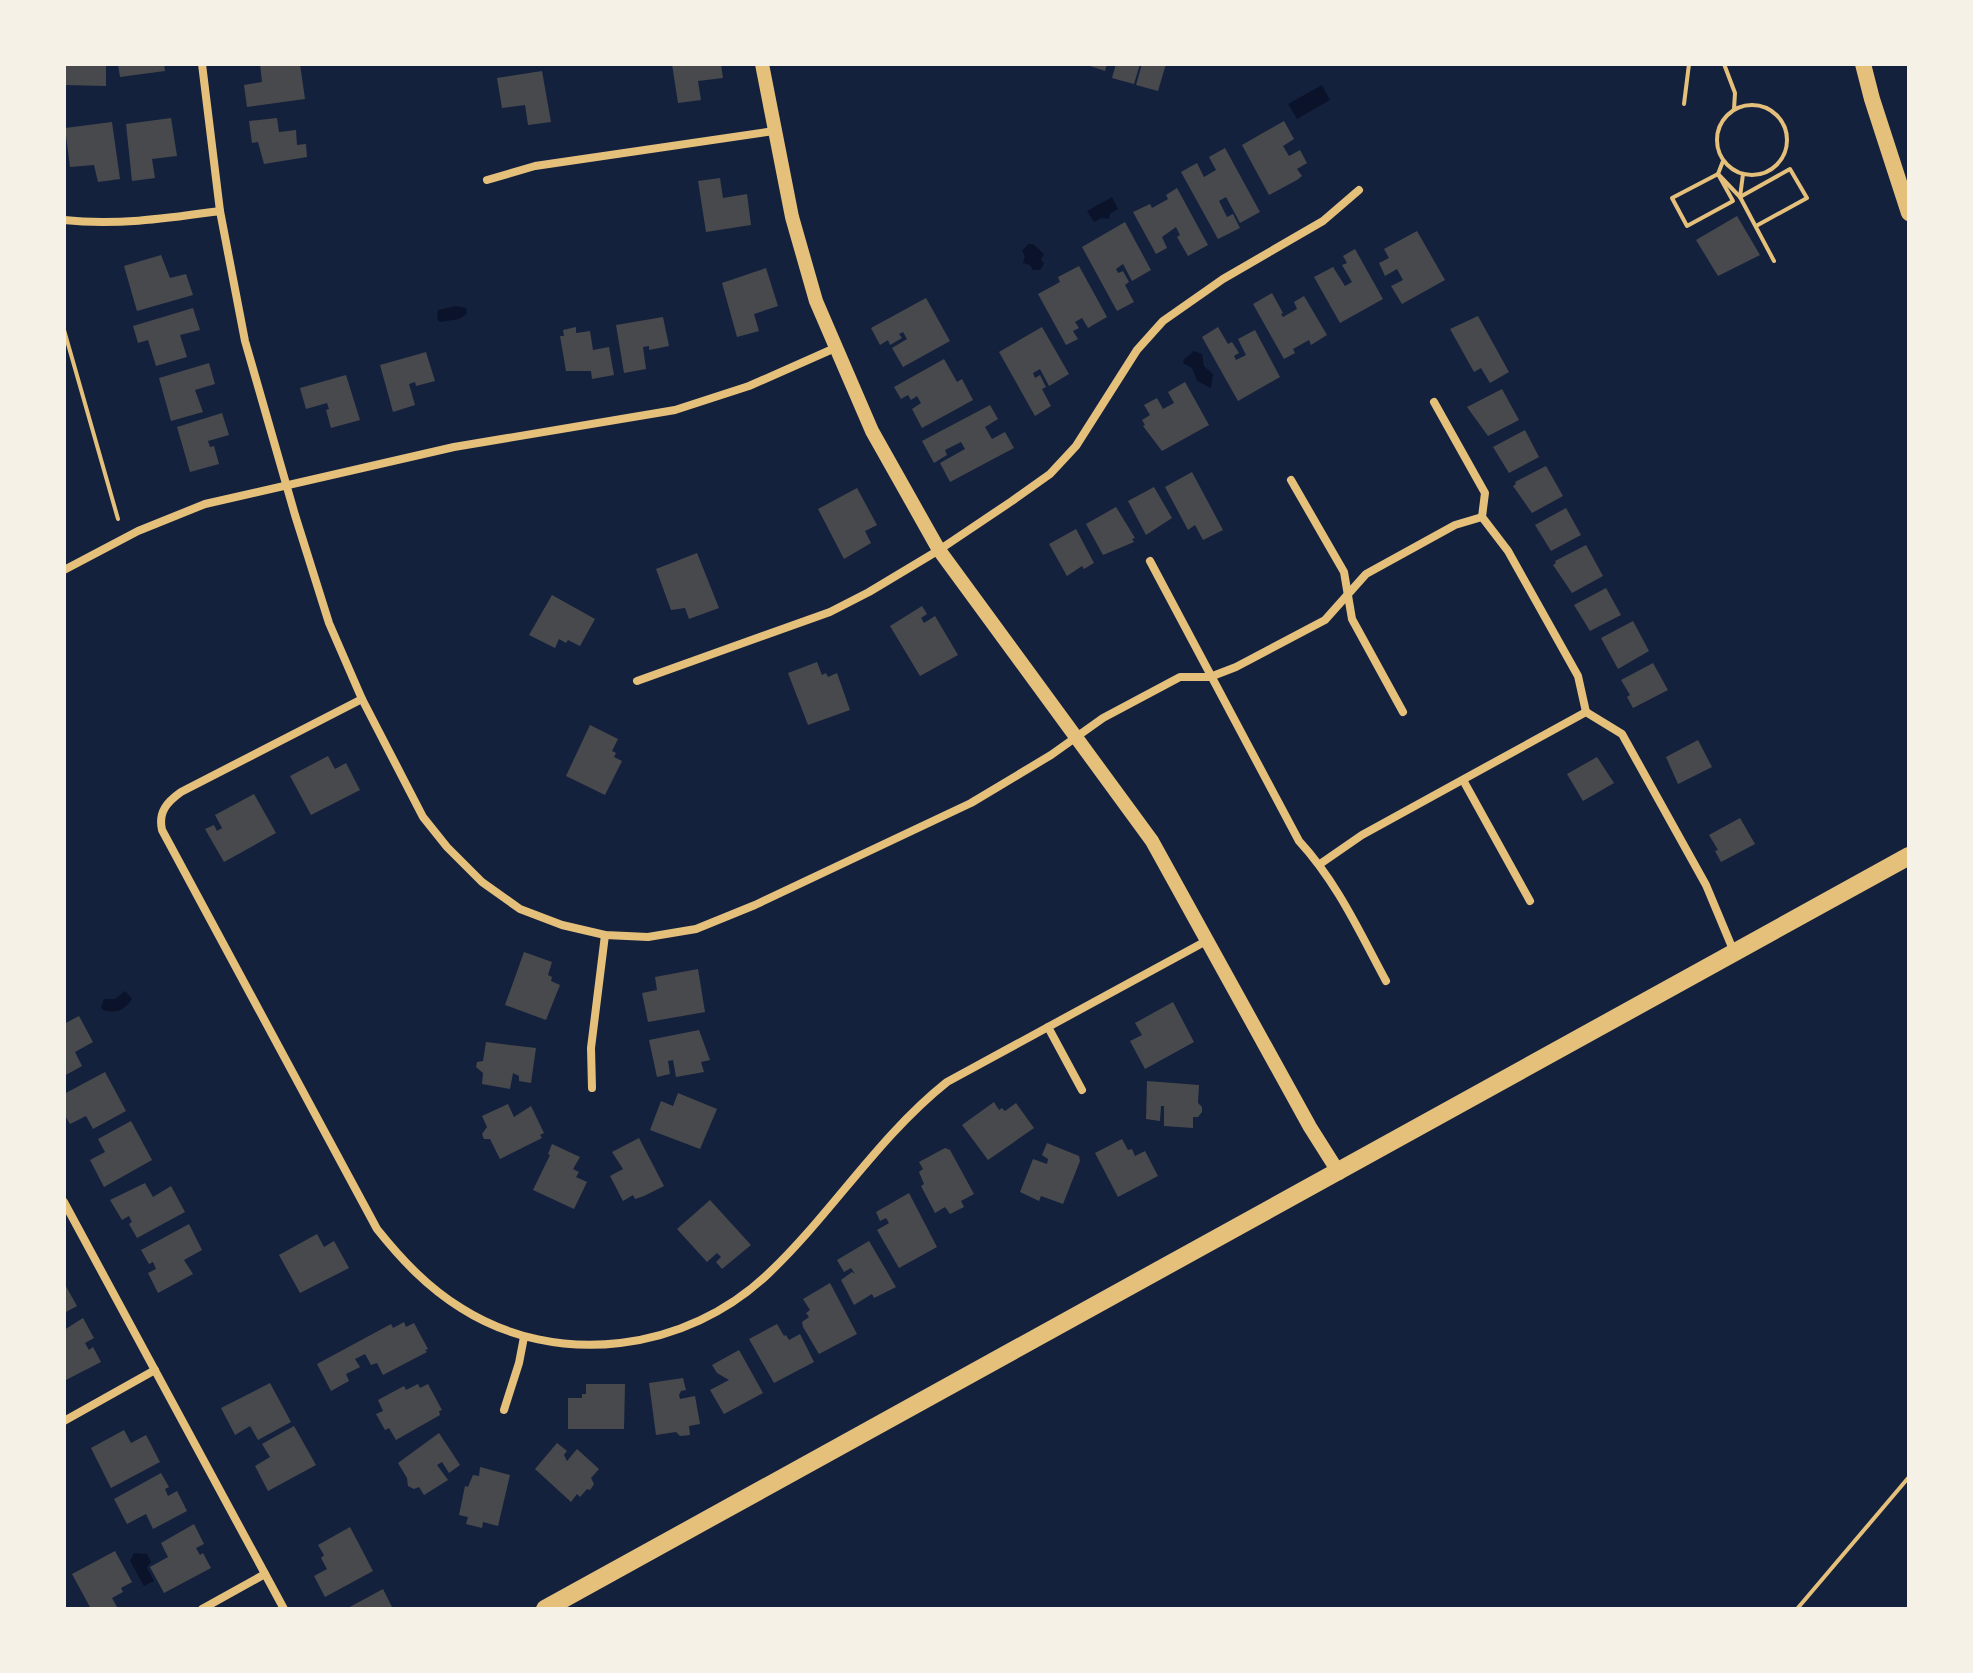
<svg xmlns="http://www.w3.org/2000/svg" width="1973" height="1673" font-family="'Archivo Narrow',sans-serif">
	<rect width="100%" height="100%" fill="#14213d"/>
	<!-- water -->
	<g fill="#0b132b">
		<path d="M1322,85L1330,100L1297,119L1288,104Z"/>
		<path d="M1112,197L1118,209L1110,214L1109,219L1102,218L1094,222L1087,211Z"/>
		<path d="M1028,244H1033L1044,254L1041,259L1044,264L1040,270H1033L1030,265L1023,263L1025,256L1022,251Z"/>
		<path d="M456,306L466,308L467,314L459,319L440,322L437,319L438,310Z"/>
		<path d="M1194,351L1202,354L1204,366L1213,374L1211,388L1197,381L1192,368L1183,363L1184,359Z"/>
		<path d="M125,991L132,999C124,1010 118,1014 103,1010L101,1007L104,999H115Z"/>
		<path d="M134,1553L147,1554L151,1562L147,1567L154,1581L144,1586L130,1561Z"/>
	</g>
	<!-- building -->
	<g fill="#48494c">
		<path d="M64,64H106V86L64,85Z"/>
		<path d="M118,64H164L165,71L120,77Z"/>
		<path d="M260,64H300L305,99L247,107L244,85L262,82Z"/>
		<path d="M672,64H721L723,78L698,81L701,100L678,103Z"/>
		<path d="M1084,64H1107L1105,71Z"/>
		<path d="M1116,64H1140L1134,84L1112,78Z"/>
		<path d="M1142,64H1166L1158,91L1136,85Z"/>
		<path d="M542,71L551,122L528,125L525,105L502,108L497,78Z"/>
		<path d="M171,118L177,156L152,159L155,178L132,181L126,124Z"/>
		<path d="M277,118L279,132L296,130L297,145L306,144L307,157L264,164L258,142L252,143L249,121Z"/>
		<path d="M1284,121L1294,139L1283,146L1289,156L1300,150L1307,163L1297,169L1302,176L1297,180L1269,195L1242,145Z"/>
		<path d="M112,122L120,179L98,182L94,165L70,167L65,128Z"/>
		<path d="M1225,148L1260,212L1240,223L1226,197L1219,201L1227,217L1233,214L1240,228L1218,239L1181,172L1197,163L1204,177L1216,170L1209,157Z"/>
		<path d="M720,178L723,198L747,194L751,225L706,232L698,181Z"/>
		<path d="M1177,188L1208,245L1188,256L1177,237L1180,235L1176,227L1162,237L1167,248L1156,254L1133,212L1150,204L1152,208L1168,199L1166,195Z"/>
		<path d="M1737,216L1760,255L1718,276L1696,240Z"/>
		<path d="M1125,222L1151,270L1132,281L1123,264L1116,269L1118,273L1123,271L1129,282L1125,285L1134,302L1117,311L1082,247Z"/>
		<path d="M1417,231L1445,280L1402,304L1391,286L1403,280L1397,269L1385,276L1379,263L1389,258L1384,249Z"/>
		<path d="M1355,249L1383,299L1340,323L1314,277L1333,267L1345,286L1352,282L1342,265L1347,263L1343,256Z"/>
		<path d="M161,255L170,278L186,274L193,295L137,311L124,266Z"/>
		<path d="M1079,266L1107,317L1088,328L1082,318L1075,322L1079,328L1073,331L1078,339L1066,345L1038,294L1060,282L1058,277Z"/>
		<path d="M766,268L778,306L754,314L759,331L737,337L722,283Z"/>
		<path d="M1272,293L1283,313L1281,314L1283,317L1297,309L1294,302L1304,296L1327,335L1311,345L1309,340L1293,349L1295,353L1284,359L1253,304Z"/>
		<path d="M926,298L950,341L903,367L892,348L907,339L903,332L899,334L902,338L890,345L888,340L880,345L871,328Z"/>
		<path d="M193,308L200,330L180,335L187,357L156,366L148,340L138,343L133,326Z"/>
		<path d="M1478,316L1509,372L1490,383L1481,368L1474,372L1450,329Z"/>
		<path d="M663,317L669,346L649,350V346L643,347L646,369L624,373L616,325Z"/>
		<path d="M576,327V333L590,331L593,350L609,347L614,375L592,379L591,371H566L560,336H564L563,330Z"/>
		<path d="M1042,327L1069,374L1049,386L1040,369L1033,373L1035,378L1040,375L1046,387L1042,389L1051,406L1035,416L999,352Z"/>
		<path d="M1218,327L1228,344L1232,342L1239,353L1234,356L1236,360L1246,355L1238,339L1255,330L1280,377L1238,401L1202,337Z"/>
		<path d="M426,352L435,381L416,386L415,382L409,384L415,405L393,412L380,365Z"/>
		<path d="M944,359L957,382L962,379L973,400L922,428L912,409L921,403L917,396L911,400L908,395L901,399L894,387Z"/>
		<path d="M209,363L215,384L195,390L203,412L171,421L159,378Z"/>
		<path d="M346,375L360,420L331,428L326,410L329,409L327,403L306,409L300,388Z"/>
		<path d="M1185,382L1209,425L1162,451L1143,426L1145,425L1142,420L1150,415L1144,405L1157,398L1163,409L1174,403L1168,392Z"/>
		<path d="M1502,389L1519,420L1488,436L1467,407Z"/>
		<path d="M990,405L998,419L985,427L992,439L1005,432L1014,448L950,482L940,463L965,449L961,442L945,450L947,455L934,463L922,441Z"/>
		<path d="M222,413L229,435L208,441L210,447L214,446L219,464L190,472L177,427Z"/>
		<path d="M1525,430L1539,457L1509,473L1493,447Z"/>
		<path d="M1546,466L1563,496L1532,513L1513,486L1516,484L1515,482Z"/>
		<path d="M1192,472L1223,530L1203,540L1195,525L1188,530L1165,487Z"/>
		<path d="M1154,487L1172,518L1146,535L1128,501Z"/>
		<path d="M857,488L877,525L865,531L871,543L844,559L818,509Z"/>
		<path d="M1116,507L1135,538L1132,539L1134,542L1103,555L1086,524Z"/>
		<path d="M1566,508L1581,535L1551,551L1535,525Z"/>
		<path d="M1076,529L1094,563L1084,569L1082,566L1067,576L1049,544Z"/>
		<path d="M1586,545L1603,576L1572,593L1553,565L1556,563L1555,561Z"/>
		<path d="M697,553L719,608L689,619L685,608L671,610L656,569Z"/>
		<path d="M1606,588L1621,615L1590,631L1574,605Z"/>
		<path d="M552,595L595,619L580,646L568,640L566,643L559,639L555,648L529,635Z"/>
		<path d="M922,606L927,614L921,618L924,623L935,616L958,655L920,676L890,626Z"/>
		<path d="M1633,621L1649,651L1618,669L1601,638Z"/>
		<path d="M817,662L822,675L826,673L828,677L837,673L850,710L808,725L788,673Z"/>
		<path d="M1653,663L1668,690L1633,708L1627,697L1630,695L1621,680Z"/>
		<path d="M590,725L618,739L612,751L616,753L614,757L622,761L605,795L566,776Z"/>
		<path d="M1698,740L1712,767L1678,784L1666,757Z"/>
		<path d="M328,756L335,769L346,763L360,790L311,815L290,776Z"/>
		<path d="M1597,757L1614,783L1583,801L1567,774Z"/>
		<path d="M254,794L276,833L224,862L205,829L214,825L217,831L222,828L215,815Z"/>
		<path d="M1740,818L1755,844L1721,862L1715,851L1718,850L1709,835Z"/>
		<path d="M524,952L552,962L548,975L552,977L551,981L560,985L546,1020L505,1005Z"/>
		<path d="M698,969L705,1012L648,1022L642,993L657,990L655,977Z"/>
		<path d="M1173,1002L1194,1042L1145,1069L1130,1041L1142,1035L1135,1023Z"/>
		<path d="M79,1016L93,1042L75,1052L82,1066L64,1076V1024Z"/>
		<path d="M699,1030L710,1060L701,1062L704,1072L676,1077L673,1060L668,1061L670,1074L657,1077L649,1040Z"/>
		<path d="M486,1042L536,1048L531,1083L519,1081V1076L513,1073L510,1089L482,1084L483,1073L476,1067L477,1062L483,1061Z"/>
		<path d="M105,1072L126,1111L93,1129L86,1116L70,1124L64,1114V1094Z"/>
		<path d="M1147,1081L1199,1085L1198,1103L1202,1107V1112L1198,1117H1193V1128L1164,1126V1106H1161L1160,1121L1146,1119Z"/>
		<path d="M678,1093L717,1109L700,1149L650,1130L661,1101L673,1106Z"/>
		<path d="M994,1102L999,1110L1002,1108L1005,1111L1016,1103L1034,1128L988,1160L962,1125Z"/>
		<path d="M508,1104L514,1117L531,1106L544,1133L540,1135L542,1138L500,1159L490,1139H484L482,1134L487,1127L482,1116Z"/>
		<path d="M131,1121L152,1160L104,1187L90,1160L105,1152L98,1139Z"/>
		<path d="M639,1138L664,1186L644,1196L635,1199L633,1195L623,1201L610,1176L623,1169L612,1152Z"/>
		<path d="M1122,1139L1128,1150L1132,1149L1135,1156L1145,1151L1158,1176L1118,1197L1095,1153Z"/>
		<path d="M1047,1143L1079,1156L1080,1161L1063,1204L1041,1196L1039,1201L1020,1192L1033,1159L1047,1164L1048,1159L1042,1155Z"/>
		<path d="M552,1144L580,1157L573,1169L579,1172L576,1177L587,1182L574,1209L533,1190L550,1155L548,1154Z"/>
		<path d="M945,1148L950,1150L974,1194L961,1201L964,1207L950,1214L945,1207L935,1213L921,1186L924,1184L919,1172L923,1169L919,1162Z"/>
		<path d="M145,1183L153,1197L171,1186L185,1212L137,1238L129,1224L132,1222L129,1216L122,1220L110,1200Z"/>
		<path d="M909,1193L937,1247L899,1268L877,1230L889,1223L886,1218L880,1221L876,1212Z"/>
		<path d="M710,1200L751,1245L722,1269L716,1262L721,1257L717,1253L707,1262L677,1229Z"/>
		<path d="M189,1224L202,1250L184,1260L193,1274L158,1293L148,1273L156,1269L153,1262L149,1264L141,1250Z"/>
		<path d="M317,1234L324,1247L334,1241L349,1268L300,1293L279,1255Z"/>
		<path d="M869,1241L896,1287L874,1298L872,1294L854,1305L841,1280L852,1272L855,1274L851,1268L844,1272L837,1260Z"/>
		<path d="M64,1283L77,1306L64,1313Z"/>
		<path d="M830,1283L857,1334L819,1354L803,1327L802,1322L809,1317L806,1313L810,1310L803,1299Z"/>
		<path d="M83,1318L94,1338L85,1343L89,1350L93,1347L101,1362L64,1381V1330Z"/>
		<path d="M404,1322L406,1327L414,1323L428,1349L425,1350L427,1352L383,1375L377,1363L371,1365L365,1354L355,1359L360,1367L346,1374L349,1381L331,1391L317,1364L391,1324L393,1328Z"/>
		<path d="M777,1324L784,1336L786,1335L789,1340L800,1334L814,1362L774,1383L749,1339Z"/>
		<path d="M739,1350L763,1393L724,1414L710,1390L729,1380L717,1373L712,1365Z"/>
		<path d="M683,1378L686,1390L681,1391L679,1395L680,1399L695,1396L700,1424L689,1426L690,1435L680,1436L676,1432L656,1435L649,1383Z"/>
		<path d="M270,1383L291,1422L258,1440L250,1426L235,1435L221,1408Z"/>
		<path d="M418,1384L420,1388L428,1384L442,1410L439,1411L440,1415L396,1440L389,1428L385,1430L376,1414L383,1411L378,1400L404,1386L406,1390Z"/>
		<path d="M586,1384H625L624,1429H568V1398H582V1394H586Z"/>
		<path d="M294,1426L316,1465L268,1491L255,1466L270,1457L262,1444Z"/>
		<path d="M124,1430L131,1443L146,1435L160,1462L111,1488L91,1448Z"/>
		<path d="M439,1433L460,1465L449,1473L442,1462L437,1465L448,1480L424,1495L419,1487L414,1489L408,1486L407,1478L398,1463Z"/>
		<path d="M557,1443L567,1451L564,1455L567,1461L577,1449L599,1469L591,1478L594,1484L590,1490L587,1489L580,1497L577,1494L571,1502L535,1469Z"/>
		<path d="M480,1467L510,1475L498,1526L483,1522L482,1528L466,1524L468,1517L459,1515L465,1486L468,1487L473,1475L479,1476Z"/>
		<path d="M161,1473L169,1487L165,1489L168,1496L177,1491L187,1511L153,1529L146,1514L127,1524L114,1499Z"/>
		<path d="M194,1524L204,1544L196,1548L200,1555L203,1553L211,1568L164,1593L150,1567L168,1557L161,1543Z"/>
		<path d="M350,1527L373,1571L325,1597L314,1576L327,1569L321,1558L324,1555L318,1545Z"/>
		<path d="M115,1551L132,1582L121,1588L123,1592L112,1598L118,1609H91L72,1574Z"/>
		<path d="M383,1589L393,1609H346Z"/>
	</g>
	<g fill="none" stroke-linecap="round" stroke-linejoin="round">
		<!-- path -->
		<g stroke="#e5c07b" stroke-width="4">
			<path d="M1724,64L1735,93L1734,109"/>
			<path d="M1684,104L1689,64"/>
			<circle cx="1752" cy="140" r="35"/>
			<path d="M1723,161L1718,174L1740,197L1774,261"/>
			<path d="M1718,174L1733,201L1687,226L1672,198Z"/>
			<path d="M1740,197L1790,169L1807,198L1756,226"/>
			<path d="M1740,197L1743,174"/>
			<path d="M64,330L118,519"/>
			<path d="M1797,1609L1909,1477"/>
		</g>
		<!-- minor -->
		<g stroke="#e5c07b" stroke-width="8">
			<path d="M202,64L220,211L245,341L295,515L329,623L362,699L423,817L447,847L482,882L520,909L562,925L605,935L648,937L696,929L755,905L971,803L1051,755L1103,718L1180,677H1210L1236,667L1325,620L1366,574L1455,525L1482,517"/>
			<path d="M487,180L535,166L774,131"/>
			<path d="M64,220C116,226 169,218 220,211"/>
			<path d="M1434,402L1485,493L1482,517L1508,551L1578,676L1586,712"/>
			<path d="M1291,480L1344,572L1352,619L1403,712"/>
			<path d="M1150,561L1299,841C1337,882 1360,933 1386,981"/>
			<path d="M64,570L138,531L205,504L454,447L675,410L749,386L835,348"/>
			<path d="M637,681L830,612L869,592L939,550L1012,501L1050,474L1076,446L1137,350L1163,321L1223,279L1323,221L1359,190"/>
			<path d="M362,699L181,792C167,802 158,812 162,830L377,1229C401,1259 427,1287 461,1308C557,1369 687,1352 769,1273C832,1213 878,1137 947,1082L1208,940"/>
			<path d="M1586,712L1622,734L1706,885L1734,952"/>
			<path d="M1463,780L1530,901"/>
			<path d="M1320,864L1362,835L1586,712"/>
			<path d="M1048,1027L1082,1090"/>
			<path d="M592,1088L591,1048L605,935"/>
			<path d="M64,1202L284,1609"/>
			<path d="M504,1410L519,1363L524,1337"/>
			<path d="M64,1421L155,1370"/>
			<path d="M202,1609L265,1574"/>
		</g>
		<!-- tertiary -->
		<path stroke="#e5c07b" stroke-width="14" d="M762,64L792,217L816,301L872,431L939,550L1152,841L1310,1127L1339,1173"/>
		<!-- secondary -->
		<path stroke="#e5c07b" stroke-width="16" d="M1863,64L1872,99L1909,213"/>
		<!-- primary -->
		<path stroke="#e5c07b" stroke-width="18" d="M545,1609L1909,856"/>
	</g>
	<!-- border -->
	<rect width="1973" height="1673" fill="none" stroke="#f6f1e7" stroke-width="132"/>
</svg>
